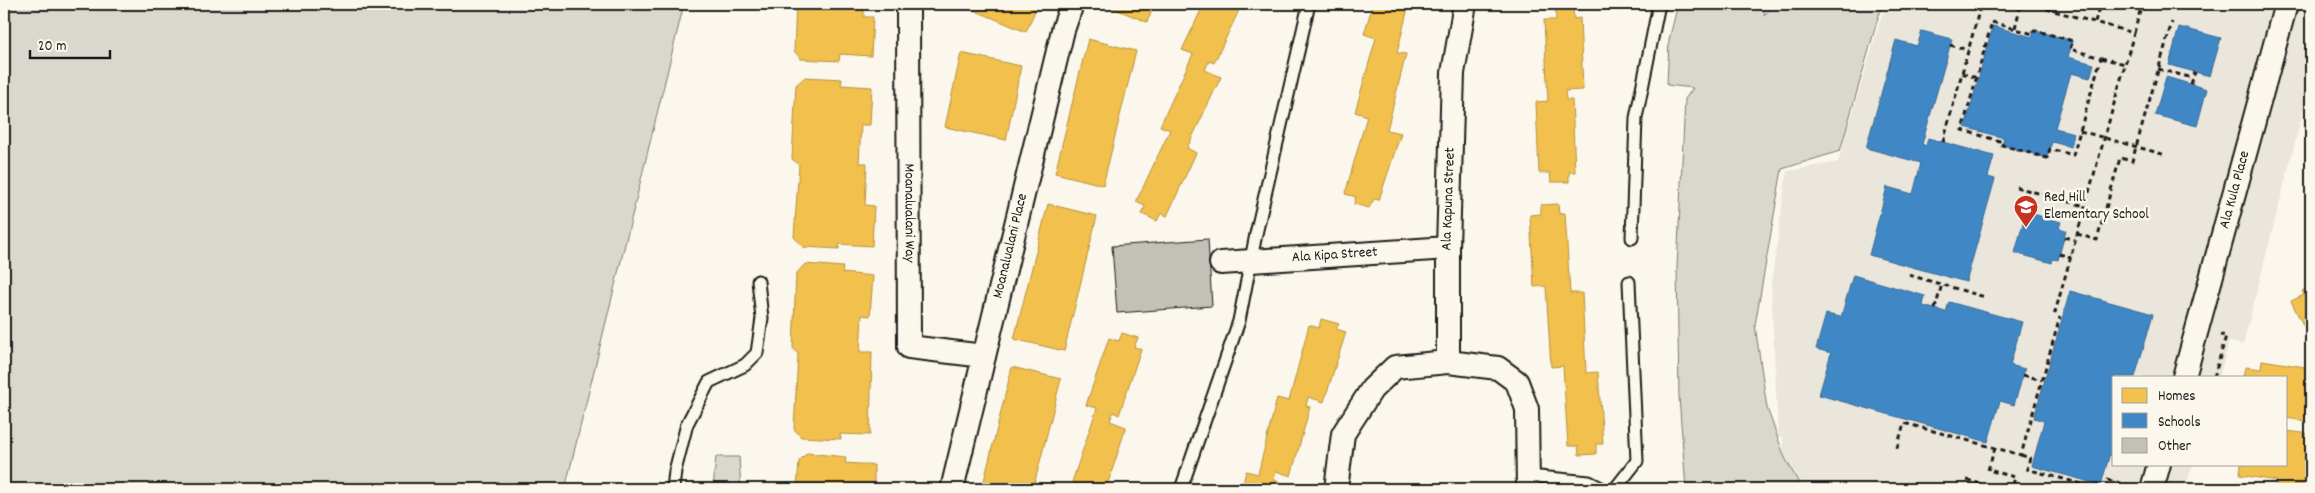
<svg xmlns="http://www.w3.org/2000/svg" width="2315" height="493" font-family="Dekko,sans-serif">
	<rect width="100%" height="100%" fill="#fbf7ec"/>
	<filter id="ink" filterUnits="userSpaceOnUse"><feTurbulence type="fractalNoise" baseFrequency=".02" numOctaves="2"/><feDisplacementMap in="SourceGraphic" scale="10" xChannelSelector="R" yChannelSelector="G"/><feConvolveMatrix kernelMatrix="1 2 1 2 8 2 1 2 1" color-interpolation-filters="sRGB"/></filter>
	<g filter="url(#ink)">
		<!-- built -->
		<path fill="#eae6dc" d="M1885,4H2311V80L2243,345L2229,342L2219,377H2114V464H2193L2185,489H1783V437H1778L1771,285L1787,171L1838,162Z"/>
		<!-- green -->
		<g fill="#dad7ce" stroke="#7b7a75">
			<path d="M4,4H684L565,489H4Z"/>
			<path d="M1678,4H1766L1764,15L1776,4H1882L1840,151L1782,169L1755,325L1767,408L1785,458L1802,489H1686L1679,397L1677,268L1685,99L1693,88L1667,85L1669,40Z"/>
			<path d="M716,457H739L741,489H713Z"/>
		</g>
		<!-- homes -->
		<g fill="#f2c14e" stroke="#b2903f">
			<path d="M796,4H864V17H873L871,56L840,54L839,61L801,59L794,51Z"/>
			<path d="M971,4H1038L1026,32L969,8Z"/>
			<path d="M1103,4H1155L1147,22Z"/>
			<path d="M1204,4H1242L1214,63L1209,61L1205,70L1221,77L1187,148L1196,153L1167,216L1161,213L1157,221L1142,214L1145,206L1136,202L1170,130L1160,126L1193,54L1182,50Z"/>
			<path d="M1373,4H1409L1397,53L1406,54L1387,130L1401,133L1379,200L1374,199L1369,208L1354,204L1356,197L1345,194L1367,116L1355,112L1376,38L1364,34Z"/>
			<path d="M1555,4H1591L1592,9L1573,10L1574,19L1580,18L1583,90L1565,91L1566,100H1572L1575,172H1569V182H1551L1550,173H1539L1536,102L1548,101L1544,20H1556Z"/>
			<path d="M1088,39L1136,51L1103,185L1055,173Z"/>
			<path d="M961,53L1021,66L1006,140L945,127Z"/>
			<path d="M805,77L842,79L841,85L872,87L870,125H861L859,163H867L865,205L874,206L872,246L839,244V249L803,247L794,237L799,165L792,159L796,85Z"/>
			<path d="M1048,204L1097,216L1064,351L1014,339Z"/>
			<path d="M1558,204L1559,214L1565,213L1570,293H1582L1586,373L1598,372L1603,444H1596V454L1579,455L1578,446H1568L1563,366L1551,367L1546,286L1534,287L1530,215L1541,214V205Z"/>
			<path d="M805,264L843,267L842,273L873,276L870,316L862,315L860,352H872L870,435L840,434L841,439L801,437L794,429L798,354L793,348L796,274Z"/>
			<path d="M2311,286V341L2291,301L2304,295L2302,291Z"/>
			<path d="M1321,319L1339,324L1336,329L1346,332L1324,402L1308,397L1306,406L1310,407L1291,476L1276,471L1274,480L1279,481L1277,489H1242L1246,471L1258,474L1277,398L1289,401L1309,325L1319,328Z"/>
			<path d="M1122,333L1138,338L1134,347L1141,349L1119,415L1113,412L1110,421L1126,427L1106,489H1081L1083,486L1072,482L1097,408L1086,405L1109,338L1119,341Z"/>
			<path d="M2262,360L2311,368V422L2286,418V377H2243L2245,367L2261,369Z"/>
			<path d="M1012,367L1061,379L1033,489H982Z"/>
			<path d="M2286,431L2311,434L2308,458L2311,459L2305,489H2276L2277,481L2240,475L2241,464H2286Z"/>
			<path d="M807,453L846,457L845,463L874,465V489H797L799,461Z"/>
		</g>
		<!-- schools -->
		<g fill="#3f88c5" stroke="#346892">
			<path d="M2114,4H2137L2135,10Z"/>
			<path d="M1993,26L2032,37L2034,30L2073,41L2068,57L2094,64L2090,78L2071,73L2055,128L2074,133L2071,147L2052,142L2047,158L2002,145L2004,138L1965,127Z"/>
			<path d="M2179,27L2221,38L2210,76L2169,65Z"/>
			<path d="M1922,31L1952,39L1922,144L1926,146L1928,138L1994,156L1988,177L1995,179L1966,282L1869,255L1887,187L1913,194L1921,163L1866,148L1896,40L1917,46Z"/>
			<path d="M2166,77L2207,89L2197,126L2155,115Z"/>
			<path d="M2026,212L2061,222L2059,228L2066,230L2058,260L2053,259L2052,263L2015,253Z"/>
			<path d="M1853,275L1925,296L1923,306L1946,312L1949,302L2022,322L2010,365L2025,369L2014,405L2000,401L1988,442L1819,395L1831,353L1816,349L1826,314L1841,317Z"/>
			<path d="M2070,291L2153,314L2135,377H2114V439L2101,485L2032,466L2044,421L2034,418Z"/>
		</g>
		<!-- building -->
		<path fill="#c3c0b8" stroke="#1c1c1c" d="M1208,239L1212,306L1117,313L1112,246Z"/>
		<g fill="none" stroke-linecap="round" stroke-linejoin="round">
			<defs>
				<g id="lane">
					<path d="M1632,238L1636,118L1659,4"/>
					<path d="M1529,476L1589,482L1603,489"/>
					<path d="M673,489L675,471L687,424L709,382L745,365L757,353L762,318L758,281"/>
					<path d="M1181,489L1239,321L1256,234L1309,4"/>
					<path d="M1615,489L1637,461L1629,282"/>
				</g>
				<g id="street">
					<path id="s1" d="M908,4L909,347L984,356"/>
					<path d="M1465,4L1453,73L1448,248V362L1498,368L1517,382L1527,409L1528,489"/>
					<path id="s2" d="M1221,263L1448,248"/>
					<path id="s3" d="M2184,377L2286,4"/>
					<path id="s4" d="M952,489L1063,30L1072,4"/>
					<path d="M1336,489L1343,434L1372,389L1395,367L1448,362"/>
					<path d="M2152,489L2159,464"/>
				</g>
			</defs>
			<!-- lane casing -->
			<use href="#lane" stroke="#1c1c1c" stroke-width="15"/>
			<!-- street casing -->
			<use href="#street" stroke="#1c1c1c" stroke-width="26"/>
			<!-- path -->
			<g stroke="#1c1c1c" stroke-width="3" stroke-dasharray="5 4" stroke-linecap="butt">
				<path d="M2029,4L2134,33L2054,316"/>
				<path d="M1992,22L2033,34L2034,30L2073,41L2070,49L2101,58L2073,155L2050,149L2047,158L2002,145L2003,142L1962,130Z"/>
				<path d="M2095,22L2100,4"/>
				<path d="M2015,28L2021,4"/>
				<path d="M2134,33L2142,4"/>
				<path d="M1950,45L1968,50"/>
				<path d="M2101,58L2125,64"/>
				<path d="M2158,69L2193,78"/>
				<path d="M1962,73L1977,78"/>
				<path d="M2191,84L2195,72"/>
				<path d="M2080,131L2166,155"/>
				<path d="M1943,142L1981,4"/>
				<path d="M2016,187L2085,206"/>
				<path d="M2077,234L2097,240L2120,158L2132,161L2172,22"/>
				<path d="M2064,237L2075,240"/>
				<path d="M2059,254L2071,257"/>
				<path d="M1909,275L1985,297"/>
				<path d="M1935,309L1942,284"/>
				<path d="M2023,375L2042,380"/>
				<path d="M2214,377L2226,336L2221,335"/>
				<path d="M1897,448L1904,423L2021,455L2060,317"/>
				<path d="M1995,448L1988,470L2015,477L2012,489"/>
				<path d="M2021,455L2030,458L2027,469L2100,489"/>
				<path d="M1967,480L2000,489"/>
				<path d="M2106,489L2108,480L2129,485"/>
			</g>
			<!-- lane -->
			<use href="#lane" stroke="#fbf7ec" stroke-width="11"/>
			<!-- street -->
			<use href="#street" stroke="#fbf7ec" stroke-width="22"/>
		</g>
	</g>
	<!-- icons -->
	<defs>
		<symbol id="school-pin" viewBox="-11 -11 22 30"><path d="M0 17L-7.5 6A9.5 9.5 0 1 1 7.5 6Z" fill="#c8321e" stroke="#fbf7ec"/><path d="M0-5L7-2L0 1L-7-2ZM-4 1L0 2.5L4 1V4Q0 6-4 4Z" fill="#fff"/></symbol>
	</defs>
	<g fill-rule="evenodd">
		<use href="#school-pin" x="2012" y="193" width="28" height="38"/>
	</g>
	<g text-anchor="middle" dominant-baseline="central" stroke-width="5" stroke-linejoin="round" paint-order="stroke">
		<!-- street labels -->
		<g font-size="15" fill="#1c1c1c" stroke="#fbf7ec">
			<text stroke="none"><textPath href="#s3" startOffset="194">Ala Kula Place</textPath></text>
			<text transform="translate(1449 199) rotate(-88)">Ala Kapuna Street</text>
			<text stroke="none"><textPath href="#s1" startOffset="209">Moanalualani Way</textPath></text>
			<text stroke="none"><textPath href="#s4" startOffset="250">Moanalualani Place</textPath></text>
			<text stroke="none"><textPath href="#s2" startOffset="114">Ala Kipa Street</textPath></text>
		</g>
		<!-- poi labels -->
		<g font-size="15" fill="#1c1c1c" stroke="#fbf7ec" text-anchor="start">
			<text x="2044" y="198">Red Hill<tspan x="2044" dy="17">Elementary School</tspan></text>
		</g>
	</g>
	<!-- margin -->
	<rect width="2315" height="493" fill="none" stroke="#fbf7ec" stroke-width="20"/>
	<rect x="10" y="10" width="2295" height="473" fill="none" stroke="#1c1c1c" stroke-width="2" filter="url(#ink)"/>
	<!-- legend -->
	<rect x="2112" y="376" width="175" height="90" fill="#fbf7ec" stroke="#a29f99"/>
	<rect x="2122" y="388" width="25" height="15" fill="#f2c14e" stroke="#a29f99"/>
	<text x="2158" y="400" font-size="15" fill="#1c1c1c">Homes</text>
	<rect x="2122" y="413" width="25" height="15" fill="#3f88c5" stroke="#a29f99"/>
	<text x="2158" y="426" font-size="15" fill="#1c1c1c">Schools</text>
	<rect x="2122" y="438" width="25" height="15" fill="#c3c0b8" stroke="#a29f99"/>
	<text x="2158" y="450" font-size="15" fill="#1c1c1c">Other</text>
	<!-- scale -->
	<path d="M30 50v8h80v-8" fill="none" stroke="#1c1c1c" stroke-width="2.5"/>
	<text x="38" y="50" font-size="15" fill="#1c1c1c" stroke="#fbf7ec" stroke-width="4" paint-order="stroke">20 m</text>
</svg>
